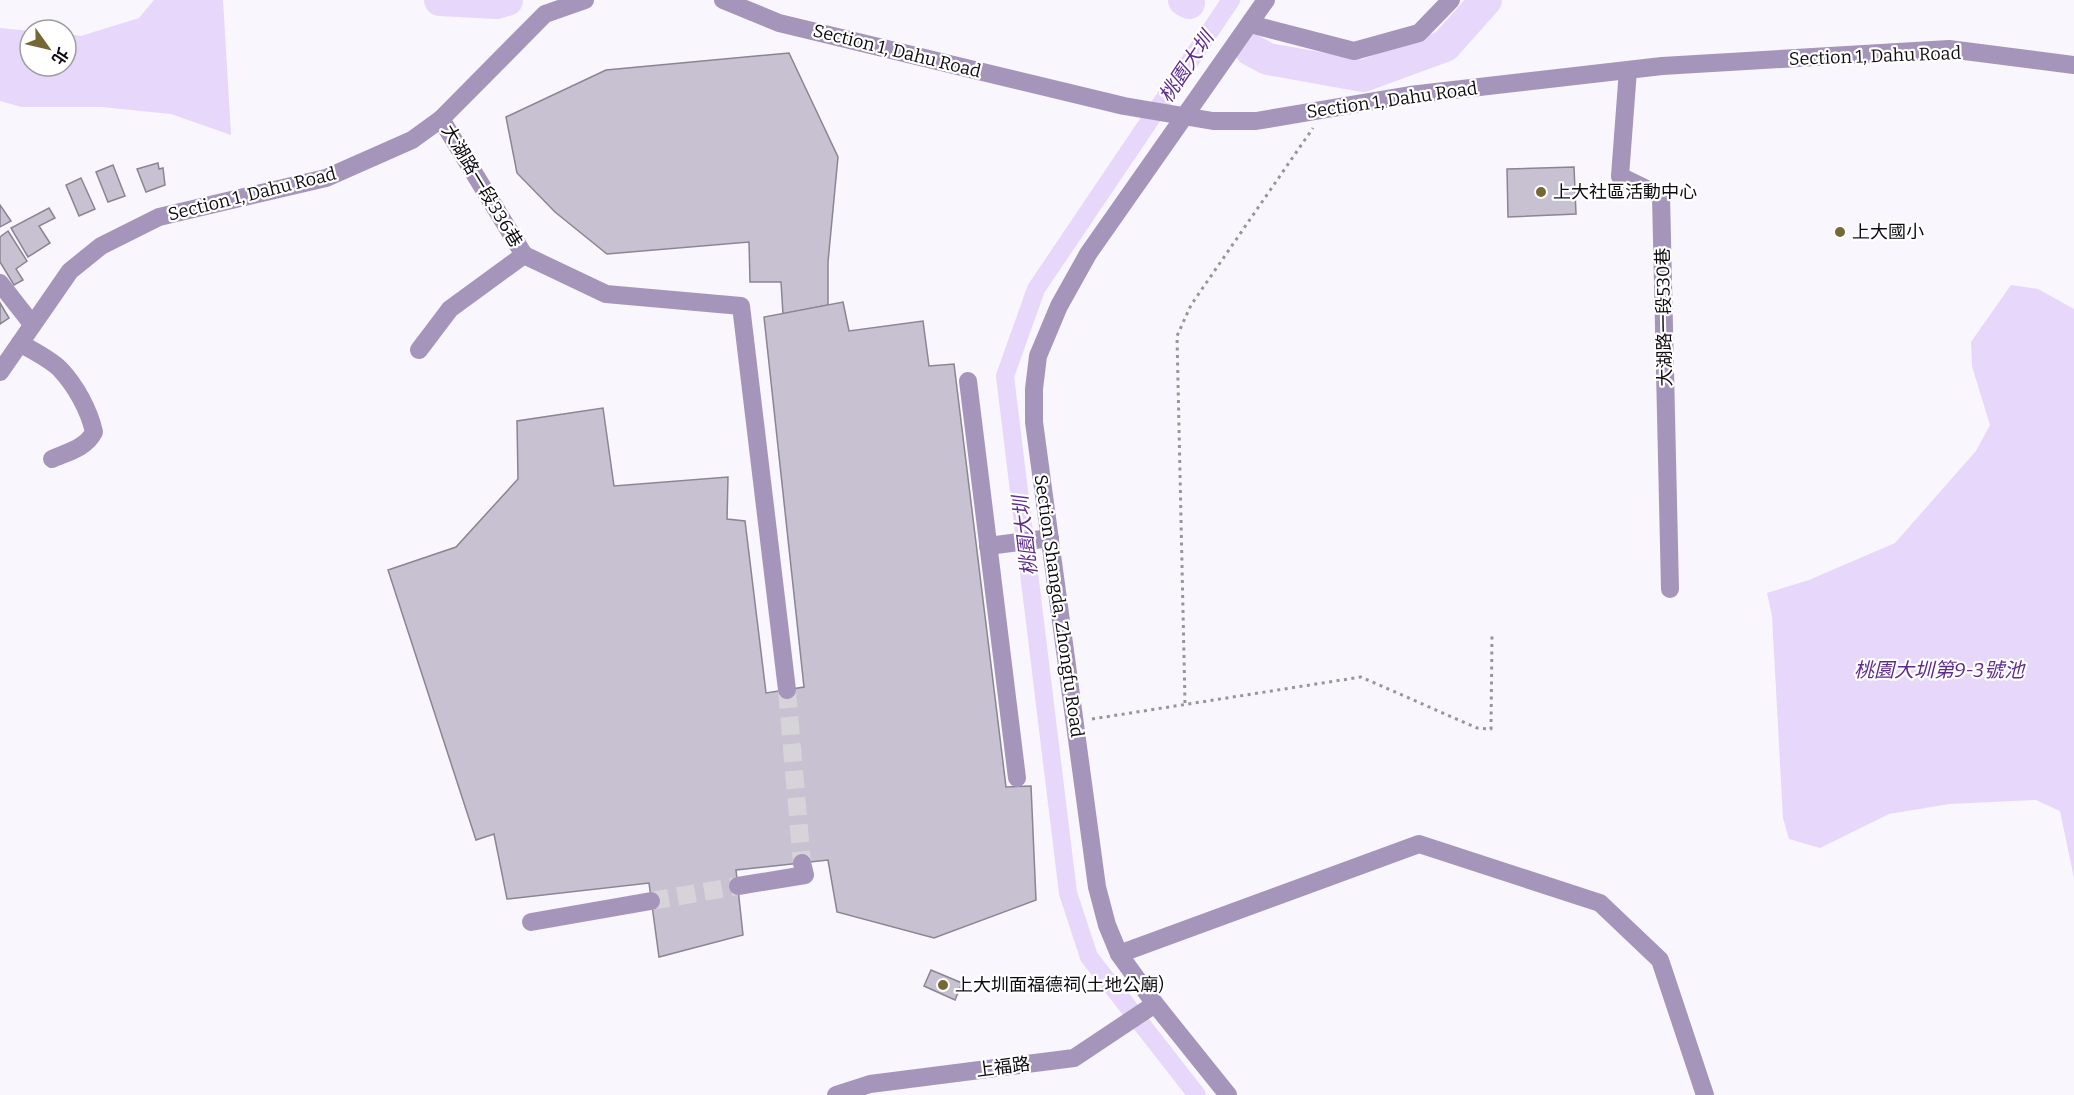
<svg xmlns="http://www.w3.org/2000/svg" width="2074" height="1095" font-family="Bitter,'Noto Sans TC',serif">
	<rect width="100%" height="100%" fill="#f9f6fd"/>
	<!-- water -->
	<g fill="#e6d7fb">
		<path d="M154,0H223L231,135L171,114L102,107H22L0,101V28L30,31V66H66V34L81,36L139,18Z"/>
		<path d="M2011,285L2038,289L2074,309V878L2060,811L2036,800L1949,804L1889,814L1820,848L1789,839L1783,818L1772,616L1767,593L1809,580L1895,543L1976,451L1990,425L1972,366L1971,342Z"/>
	</g>
	<g fill="none" stroke-linecap="round" stroke-linejoin="round">
		<!-- canal -->
		<path stroke="#e6d7fb" stroke-width="18" d="M1197,1095L1089,957L1068,893L1005,376L1036,289L1231,0"/>
		<!-- river -->
		<g stroke="#e6d7fb" stroke-width="32">
			<path d="M440,0L496,3L507,0"/>
			<path d="M1184,0L1189,3"/>
			<path d="M1251,50L1268,59L1363,76L1445,46L1486,0"/>
		</g>
	</g>
	<!-- building -->
	<g fill="#c8c1d2" stroke="#8a8493" stroke-width="1.5">
		<path d="M789,53L838,157L828,262V305L783,314L781,282H750L749,242L607,254L555,212L517,173L506,117L606,70Z"/>
		<path d="M158,163L159,169L163,168L165,185L146,192L137,169Z"/>
		<path d="M113,165L125,196L108,202L96,172Z"/>
		<path d="M1574,167L1576,214L1508,217L1507,169Z"/>
		<path d="M81,178L95,209L79,216L66,185Z"/>
		<path d="M0,205L11,221L0,227Z"/>
		<path d="M49,208L55,218L39,226L50,243L28,257L11,228Z"/>
		<path d="M8,231L27,261L16,269L23,280L14,285L0,262V237Z"/>
		<path d="M843,302L849,331L923,321L929,366L954,364L1006,787L1031,786L1036,900L934,938L837,912L828,860L736,870L743,935L659,957L649,883L507,899L494,834L476,840L388,570L456,547L518,479L517,421L603,408L614,486L728,477L727,519L745,521L766,693L804,687L764,317Z"/>
		<path d="M0,303L9,318L0,324Z"/>
		<path d="M931,970L962,983L955,1000L924,986Z"/>
	</g>
	<g fill="none" stroke-linecap="round" stroke-linejoin="round">
		<!-- minor-tunnel -->
		<g stroke="#d6d3d9" stroke-width="18" stroke-dasharray="18 9" stroke-linecap="butt">
			<path d="M787,690L802,863"/>
			<path d="M651,901L738,886"/>
		</g>
		<!-- path -->
		<g stroke="#97959b" stroke-width="3" stroke-dasharray="3 4.5" stroke-linecap="butt">
			<path d="M1185,703L1177,336L1191,305L1313,128"/>
			<path d="M1092,719L1361,677L1477,728L1491,729L1492,634"/>
		</g>
		<!-- minor -->
		<g stroke="#a695bb" stroke-width="18">
			<path d="M723,0L779,23L1124,106L1213,121H1256L1410,95L1662,66L1949,49L2074,65"/>
			<path d="M1250,24L1354,51L1419,33L1451,0"/>
			<path d="M1628,70L1620,176L1661,196L1670,589"/>
			<path d="M524,255L606,294L741,306L787,690"/>
			<path d="M0,283L32,324"/>
			<path d="M20,343C33,351 50,359 60,369C76,386 89,410 94,432C86,448 68,452 52,459"/>
			<path d="M419,350L450,309L524,255L441,119"/>
			<path d="M0,372L70,271L101,246L159,217L326,178L412,140L441,119L545,14L585,0"/>
			<path d="M968,381L1017,778"/>
			<path d="M988,546L1050,538"/>
			<path d="M738,886L805,875L802,863"/>
			<path d="M531,922L651,901"/>
			<path d="M1119,954L1419,844L1600,903L1660,960L1705,1095"/>
			<path d="M836,1095L870,1084L1074,1058L1155,1004"/>
			<path d="M1228,1095L1155,1004L1119,954L1107,925L1097,887L1034,422V389L1038,356L1059,306L1088,254L1266,0"/>
		</g>
	</g>
	<!-- markers -->
	<g fill="#766835" stroke="#fff" stroke-width="2">
		<circle cx="1541" cy="192" r="6"/>
		<circle cx="1840" cy="232" r="6"/>
		<circle cx="943" cy="985" r="6"/>
	</g>
	<g text-anchor="middle" dominant-baseline="central" stroke-width="4.5" stroke-linejoin="round" paint-order="stroke">
		<!-- street labels -->
		<g font-size="18" fill="#0d0b10" stroke="#fff">
			<text transform="translate(897 51) rotate(14)">Section 1, Dahu Road</text>
			<text transform="translate(1875 56) rotate(-2)">Section 1, Dahu Road</text>
			<text transform="translate(1392 100) rotate(-8)">Section 1, Dahu Road</text>
			<text transform="translate(482 186) rotate(59)">大湖路一段336巷</text>
			<text transform="translate(252 194) rotate(-14)">Section 1, Dahu Road</text>
			<text transform="translate(1664 317) rotate(-91)">大湖路一段530巷</text>
			<text transform="translate(1059 606) rotate(82)">Section Shangda, Zhongfu Road</text>
			<text transform="translate(1003 1067) rotate(-7)">上福路</text>
		</g>
		<!-- poi labels -->
		<g font-size="18" fill="#0d0b10" stroke="#fff" text-anchor="start">
			<text x="1553" y="192">上大社區活動中心</text>
			<text x="1852" y="232">上大國小</text>
			<text x="955" y="985">上大圳面福德祠(土地公廟)</text>
		</g>
		<!-- water labels -->
		<g font-size="20" font-style="italic" fill="#5f2b8e" stroke="#fff">
			<text transform="translate(1186 67) rotate(-56)">桃園大圳</text>
			<text transform="translate(1025 536) rotate(-97)">桃園大圳</text>
			<text x="1939" y="670">桃園大圳第9-3號池</text>
		</g>
	</g>
	<!-- north arrow -->
	<g transform="translate(48 48) rotate(124)"><circle r="28" fill="#ffffff" stroke="#9e9d9f" stroke-width="1.5"/>
	<path d="M0-4.5L10 22L0 15L-10 22Z" fill="#766835"/>
	<text y="-9" font-size="16" font-weight="bold" text-anchor="middle" fill="#0d0b10">北</text>
	</g>
</svg>
